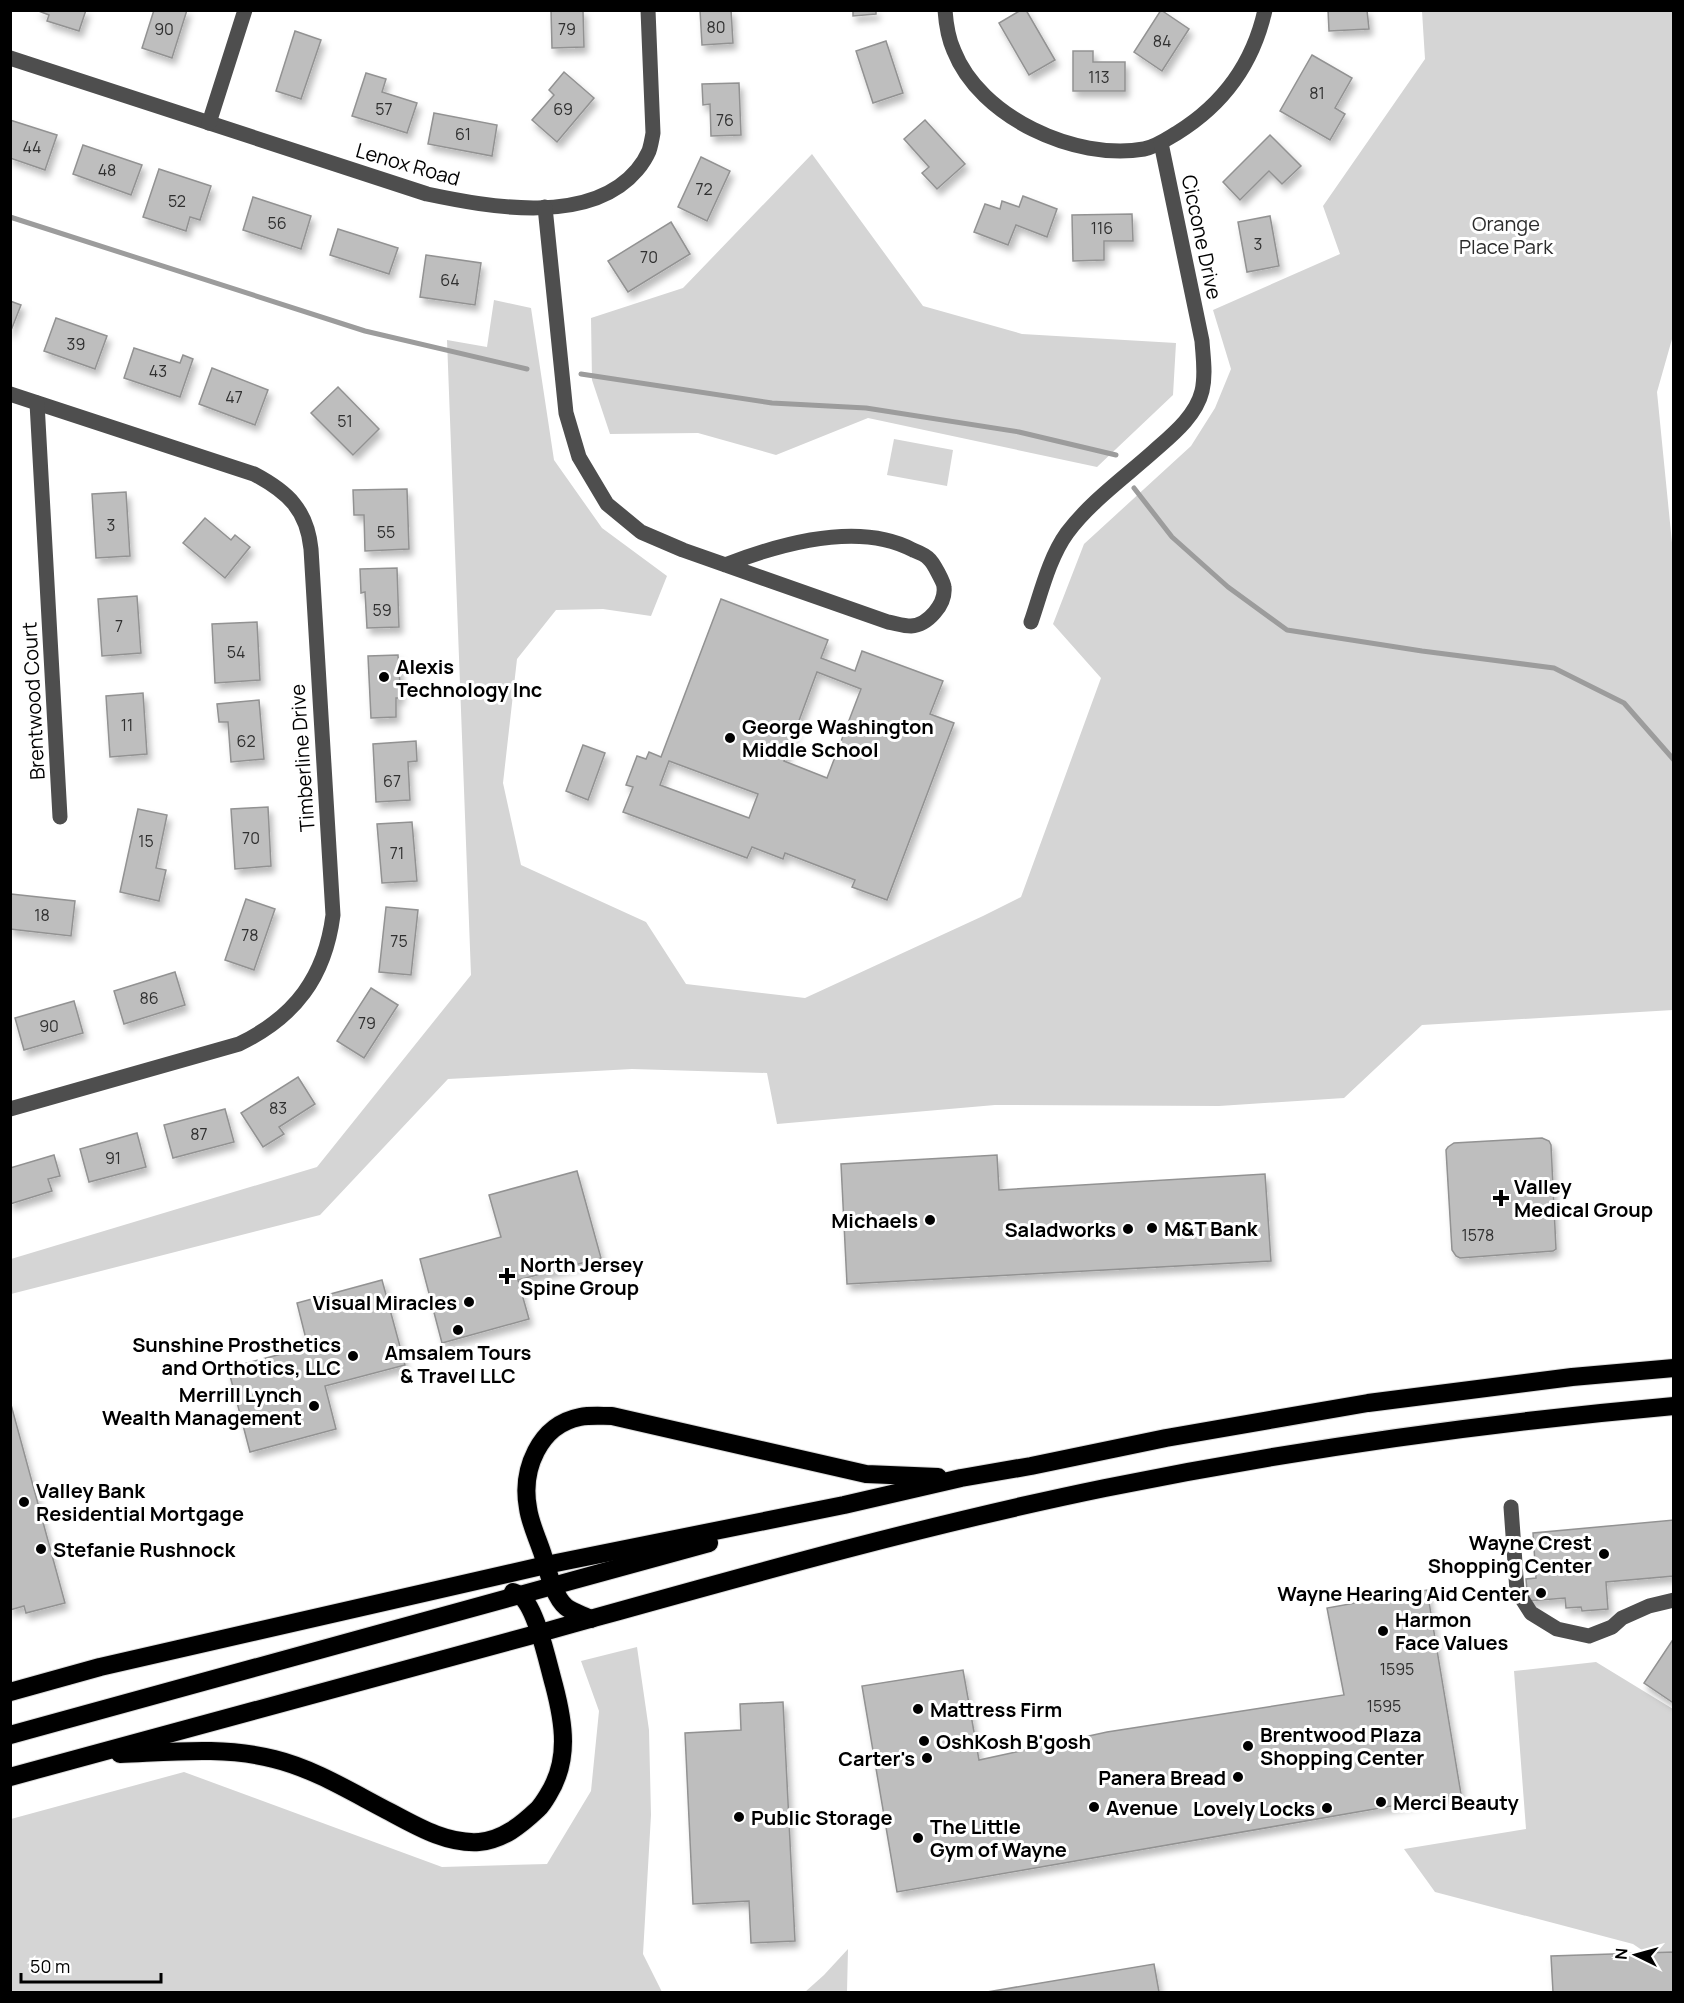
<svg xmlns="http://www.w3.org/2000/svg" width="1684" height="2003" font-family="Manrope,sans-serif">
	<defs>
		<filter id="shadow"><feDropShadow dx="3.5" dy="6" stdDeviation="3" flood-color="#0004"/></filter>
	</defs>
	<rect width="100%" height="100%" fill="#fff"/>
	<!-- green -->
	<g fill="#d5d5d5">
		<path d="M1422,11H1673L1674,332L1657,392L1674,563L1673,1010L1422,1025L1344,1098L1219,1106L995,1105L777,1124L767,1073L632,1069L448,1079L320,1215L11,1294V1259L317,1167L471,975L447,340L487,347L494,300L531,308L554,460L602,528L667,576L651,616L603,609L556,610L517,659L503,783L521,865L646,922L686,984L805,998L983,916L1021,897L1101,678L1053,624L1084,544L1191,446L1215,408L1231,369L1213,310L1340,254L1323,206L1425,59Z"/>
		<path d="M812,154L923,306L1022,334L1176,343L1173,395L1097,467L868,418L776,455L698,433L610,434L592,380L591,318L683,288Z"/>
		<path d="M894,439L953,450L947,486L887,475Z"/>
		<path d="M637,1647L649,1730L651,1815L643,1954L662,1992H11V1819L184,1772L442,1867L547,1864L591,1791L599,1711L581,1661Z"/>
		<path d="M1596,1662L1673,1709V1971L1633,1944L1435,1892L1404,1849L1526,1829L1514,1671Z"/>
		<path d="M848,1949L847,1992H805L824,1975Z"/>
	</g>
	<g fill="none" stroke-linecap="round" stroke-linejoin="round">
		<!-- stream -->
		<g stroke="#9c9c9c" stroke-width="5">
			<path d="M10,217L365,331L527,369"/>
			<path d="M581,374L772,403L866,408L1019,432L1116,455"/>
			<path d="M1134,488L1172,537L1228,587L1287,630L1422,651L1554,668L1624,703L1674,760"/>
		</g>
	</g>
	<!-- building -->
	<g fill="#bebebe" stroke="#929292" stroke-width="1.5" fill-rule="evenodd" filter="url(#shadow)">
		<path d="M36,10H86L79,31L47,21L49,15Z"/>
		<path d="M154,10H187L172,58L142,48Z"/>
		<path d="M551,10H583L584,47L552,48Z"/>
		<path d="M700,10H731L733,43L702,45Z"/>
		<path d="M853,10H876V14L853,16Z"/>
		<path d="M1021,10H1026L1055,60L1029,75L999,23Z"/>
		<path d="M1161,10L1189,29L1162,71L1134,52Z"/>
		<path d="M1328,10H1367L1369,29L1329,31Z"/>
		<path d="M295,31L321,40L301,99L276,91Z"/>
		<path d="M886,41L903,93L873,103L856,51Z"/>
		<path d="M1073,51H1093V62H1125V91H1073Z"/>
		<path d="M1312,55L1352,78L1335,108L1345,114L1330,140L1280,111Z"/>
		<path d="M564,72L594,98L557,142L532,120L554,95L549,90Z"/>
		<path d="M366,73L386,79L382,92L417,103L407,133L352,116Z"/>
		<path d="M739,83L741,135L711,136L710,104L703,105L702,84Z"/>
		<path d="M434,113L497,125L492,156L428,144Z"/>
		<path d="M10,120L57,135L45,170L10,158Z"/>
		<path d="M925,120L965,164L937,189L922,173L929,167L904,139Z"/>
		<path d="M1270,135L1301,166L1282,184L1269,171L1240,200L1223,182Z"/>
		<path d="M83,145L142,165L131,195L73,174Z"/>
		<path d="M701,157L730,171L707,221L678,207Z"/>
		<path d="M159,169L211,186L200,220L190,217L186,231L143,217Z"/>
		<path d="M1023,196L1057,209L1047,237L1016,225L1008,245L974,232L985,204L1000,209L1002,201L1019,207Z"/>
		<path d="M253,197L311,216L301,249L243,230Z"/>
		<path d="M1132,214L1133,241H1104V260L1073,261L1072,215Z"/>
		<path d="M1270,216L1279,266L1247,272L1238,222Z"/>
		<path d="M671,222L690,254L628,292L608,261Z"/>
		<path d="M338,229L398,248L389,274L330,255Z"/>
		<path d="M426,255L481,263L475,305L420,297Z"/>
		<path d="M10,301L21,305L10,333Z"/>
		<path d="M56,318L107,336L95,369L44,351Z"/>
		<path d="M134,348L180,363L183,355L193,359L180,397L124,378Z"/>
		<path d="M212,368L268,390L255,425L199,404Z"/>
		<path d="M338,387L379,429L353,455L311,413Z"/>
		<path d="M407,489L409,549L365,551L364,515H354L353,490Z"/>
		<path d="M126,492L130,556L96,558L92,494Z"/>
		<path d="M205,518L231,540L235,535L250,547L225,578L183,543Z"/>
		<path d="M397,568L399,627L367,628L365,592L361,593L360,569Z"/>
		<path d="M137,596L141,653L102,656L98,599Z"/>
		<path d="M721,599L828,640L821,658L855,671L862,651L943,681L930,714L954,723L887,900L852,887L855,880L785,853L783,859L752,847L747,858L623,812L633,787L626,785L637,756L646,759L649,752L661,757ZM817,672L861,689L827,778L784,761ZM669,761L758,794L749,818L660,785Z"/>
		<path d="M257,622L260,680L215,683L212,624Z"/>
		<path d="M398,655L401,698H396V717L371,718L368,656Z"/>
		<path d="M143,693L147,754L110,757L106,696Z"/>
		<path d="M259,700L264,759L231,762L228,722H219L217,704Z"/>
		<path d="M416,741L417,761L408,762L410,800L376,802L373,744Z"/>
		<path d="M583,745L605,753L588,800L566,791Z"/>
		<path d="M268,807L271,866L235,869L231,809Z"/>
		<path d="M138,809L167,815L156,868L166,870L159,901L120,892Z"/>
		<path d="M412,822L417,881L382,883L377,824Z"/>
		<path d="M11,894L75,901L71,936L10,929Z"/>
		<path d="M246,899L275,909L254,970L225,960Z"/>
		<path d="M386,907L418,910L411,975L379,972Z"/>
		<path d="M175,972L185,1005L124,1024L114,991Z"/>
		<path d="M371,988L398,1005L364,1058L337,1041Z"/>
		<path d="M74,1001L83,1033L24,1050L15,1018Z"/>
		<path d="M298,1077L315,1104L279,1127L284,1134L263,1147L241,1113Z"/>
		<path d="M225,1109L234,1142L173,1158L164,1125Z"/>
		<path d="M137,1133L146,1167L89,1182L80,1149Z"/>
		<path d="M1542,1138L1549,1141L1551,1145L1556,1249L1553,1251L1460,1258L1456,1256L1452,1250L1446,1150L1448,1147L1454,1143Z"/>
		<path d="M54,1155L60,1176L48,1179L52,1191L10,1204V1168Z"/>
		<path d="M997,1155L999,1190L1265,1174L1271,1261L847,1284L841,1164Z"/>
		<path d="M577,1171L601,1258L518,1280L529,1319L442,1343L420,1259L501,1237L489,1195Z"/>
		<path d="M382,1280L405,1365L325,1386L336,1429L250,1452L228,1368L308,1347L297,1303Z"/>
		<path d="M10,1401L65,1603L26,1613L24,1606L10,1610Z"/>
		<path d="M1674,1520V1576L1606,1582L1608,1609L1582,1611L1581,1607L1566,1608L1565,1598L1528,1601L1526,1579L1536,1578L1533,1533Z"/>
		<path d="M1427,1590L1461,1794L897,1892L862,1686L963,1670L979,1760L1107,1732L1344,1695L1327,1608Z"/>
		<path d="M1674,1638V1699L1672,1702L1644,1683Z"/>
		<path d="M783,1702L795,1941L751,1943L749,1901L693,1904L685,1733L741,1730L740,1704Z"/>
		<path d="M1674,1952V1992H1553L1551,1956Z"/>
		<path d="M1154,1964L1159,1992H987Z"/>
	</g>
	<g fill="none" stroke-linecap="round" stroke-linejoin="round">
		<defs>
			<g id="highway">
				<path d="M591,1619C583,1615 572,1612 566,1607C553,1596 547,1567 542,1552C537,1537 530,1523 528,1508C521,1470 539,1425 580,1417C590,1415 601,1416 612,1416L866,1474L938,1477"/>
				<path d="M10,1692L100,1667L546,1565L844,1505L961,1478L1031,1466L1166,1438L1368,1403L1572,1377L1674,1368"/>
				<path d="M10,1735L709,1543"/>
				<path d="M120,1754C171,1752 225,1746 274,1759C315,1769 353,1793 390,1812C418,1827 447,1844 479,1842C503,1840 521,1825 538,1809C542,1805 545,1800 548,1795C570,1760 564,1723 554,1685C548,1664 537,1610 521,1596C519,1594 516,1593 513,1592"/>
				<path d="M10,1777C187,1729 364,1682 540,1633C727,1581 915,1527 1105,1488C1292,1450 1483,1423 1674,1406"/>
			</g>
		</defs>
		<!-- highway casing -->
		<use href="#highway" stroke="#dbdbdb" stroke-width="20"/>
		<!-- minor -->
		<g stroke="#4e4e4e" stroke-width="15">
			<path d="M945,10C946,24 948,38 954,51C980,117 1075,161 1144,149C1156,147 1167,139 1177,133C1224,104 1253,64 1265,10"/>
			<path d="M10,58L427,194C489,207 590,226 637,170C642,164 646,158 649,151C651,145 652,139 653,133L648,10"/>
			<path d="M209,123L245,10"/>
			<path d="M545,207L566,413L579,457L607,504L641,532L683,550L888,622C895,623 903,626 911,626C928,625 946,604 944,587C944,583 933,562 929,559C926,555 918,552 913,550C859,521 779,544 725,565"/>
			<path d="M10,394L254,474C288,492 307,510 311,549L333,915C325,977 295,1017 239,1044L10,1109"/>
			<path d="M37,403L60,817"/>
			<path d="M1031,622C1041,593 1049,558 1067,533C1090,502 1125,477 1154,451C1172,435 1196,416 1202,391C1206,374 1203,357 1202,341L1161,143"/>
			<path d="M1511,1507L1517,1591L1531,1613L1557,1629L1589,1636L1612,1627L1622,1618L1649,1606L1674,1600"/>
		</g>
		<!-- highway -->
		<use href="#highway" stroke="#000" stroke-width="18"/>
	</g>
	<!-- markers -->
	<g fill="#000" stroke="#fff" stroke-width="2">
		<circle cx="384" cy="677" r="6"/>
		<circle cx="730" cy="738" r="6"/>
		<path d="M1498 1189h6v6h6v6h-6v6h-6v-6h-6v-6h6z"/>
		<circle cx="930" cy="1220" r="6"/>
		<circle cx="1152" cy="1228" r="6"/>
		<circle cx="1128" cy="1229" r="6"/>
		<path d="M504 1267h6v6h6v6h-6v6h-6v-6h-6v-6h6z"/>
		<circle cx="469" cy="1302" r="6"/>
		<circle cx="458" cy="1330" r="6"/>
		<circle cx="353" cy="1356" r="6"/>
		<circle cx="314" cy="1406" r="6"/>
		<circle cx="24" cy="1502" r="6"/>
		<circle cx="41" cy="1549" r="6"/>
		<circle cx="1604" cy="1554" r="6"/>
		<circle cx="1541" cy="1593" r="6"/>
		<circle cx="1383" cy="1631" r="6"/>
		<circle cx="918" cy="1709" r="6"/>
		<circle cx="924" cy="1741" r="6"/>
		<circle cx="1248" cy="1746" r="6"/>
		<circle cx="927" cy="1758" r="6"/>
		<circle cx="1238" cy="1777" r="6"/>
		<circle cx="1381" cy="1802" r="6"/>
		<circle cx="1094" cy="1807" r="6"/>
		<circle cx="1327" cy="1808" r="6"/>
		<circle cx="739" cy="1817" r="6"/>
		<circle cx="918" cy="1838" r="6"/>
	</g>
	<g text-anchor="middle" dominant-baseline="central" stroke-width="6" stroke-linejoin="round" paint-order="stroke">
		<!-- number labels -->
		<g font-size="16" fill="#303030">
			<text x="716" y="27">80</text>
			<text x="164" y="29">90</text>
			<text x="567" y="29">79</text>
			<text x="1162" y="41">84</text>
			<text x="1099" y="77">113</text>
			<text x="1317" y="93">81</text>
			<text x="384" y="109">57</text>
			<text x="563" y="109">69</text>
			<text x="725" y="120">76</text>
			<text x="463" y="134">61</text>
			<text x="32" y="147">44</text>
			<text x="107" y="170">48</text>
			<text x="704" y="189">72</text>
			<text x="177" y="201">52</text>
			<text x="277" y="223">56</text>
			<text x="1102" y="228">116</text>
			<text x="1258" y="244">3</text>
			<text x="649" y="257">70</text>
			<text x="450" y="280">64</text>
			<text x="76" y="344">39</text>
			<text x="158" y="371">43</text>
			<text x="234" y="397">47</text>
			<text x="345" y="421">51</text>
			<text x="111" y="525">3</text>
			<text x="386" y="532">55</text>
			<text x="382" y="610">59</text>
			<text x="119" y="626">7</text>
			<text x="236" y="652">54</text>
			<text x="127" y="725">11</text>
			<text x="246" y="741">62</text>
			<text x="392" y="781">67</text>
			<text x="251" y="838">70</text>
			<text x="146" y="841">15</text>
			<text x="397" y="853">71</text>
			<text x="42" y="915">18</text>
			<text x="250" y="935">78</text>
			<text x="399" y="941">75</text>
			<text x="149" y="998">86</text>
			<text x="367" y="1023">79</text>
			<text x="49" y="1026">90</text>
			<text x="278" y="1108">83</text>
			<text x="199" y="1134">87</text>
			<text x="113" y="1158">91</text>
			<text x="1478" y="1235">1578</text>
			<text x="1397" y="1669">1595</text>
			<text x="1384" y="1706">1595</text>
		</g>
		<!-- street labels -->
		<g font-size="20" fill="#000" stroke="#fff">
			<text transform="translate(408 164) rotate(16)">Lenox Road</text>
			<text transform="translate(1202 237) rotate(78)">Ciccone Drive</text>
			<text transform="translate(33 701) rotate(-93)">Brentwood Court</text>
			<text transform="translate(302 758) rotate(-94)">Timberline Drive</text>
		</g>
		<!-- park labels -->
		<g font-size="20" fill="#2c2c2c" stroke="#fff">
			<text x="1506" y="223">Orange<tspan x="1506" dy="23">Place Park</tspan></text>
		</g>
		<!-- poi labels -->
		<g font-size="20" font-weight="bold" fill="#000" stroke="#fff" text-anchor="start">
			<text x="396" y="666">Alexis<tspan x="396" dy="23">Technology Inc</tspan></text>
			<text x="742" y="726">George Washington<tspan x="742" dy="23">Middle School</tspan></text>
			<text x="1514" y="1186">Valley<tspan x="1514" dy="23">Medical Group</tspan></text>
			<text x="918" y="1220" text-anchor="end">Michaels</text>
			<text x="1164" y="1228">M&amp;T Bank</text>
			<text x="1116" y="1229" text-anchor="end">Saladworks</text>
			<text x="520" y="1264">North Jersey<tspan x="520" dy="23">Spine Group</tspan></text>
			<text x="457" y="1302" text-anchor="end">Visual Miracles</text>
			<text x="341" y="1344" text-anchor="end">Sunshine Prosthetics<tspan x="341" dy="23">and Orthotics, LLC</tspan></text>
			<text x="458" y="1352" text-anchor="middle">Amsalem Tours<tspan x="458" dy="23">&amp; Travel LLC</tspan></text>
			<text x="302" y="1394" text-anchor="end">Merrill Lynch<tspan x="302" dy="23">Wealth Management</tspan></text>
			<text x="36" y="1490">Valley Bank<tspan x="36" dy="23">Residential Mortgage</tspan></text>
			<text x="1592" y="1542" text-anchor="end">Wayne Crest<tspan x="1592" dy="23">Shopping Center</tspan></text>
			<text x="53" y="1549">Stefanie Rushnock</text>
			<text x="1529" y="1593" text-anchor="end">Wayne Hearing Aid Center</text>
			<text x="1395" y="1619">Harmon<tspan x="1395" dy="23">Face Values</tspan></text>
			<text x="930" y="1709">Mattress Firm</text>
			<text x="1260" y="1734">Brentwood Plaza<tspan x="1260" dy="23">Shopping Center</tspan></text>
			<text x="936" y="1741">OshKosh B'gosh</text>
			<text x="915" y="1758" text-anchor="end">Carter's</text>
			<text x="1226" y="1777" text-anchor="end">Panera Bread</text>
			<text x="1393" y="1802">Merci Beauty</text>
			<text x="1106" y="1807">Avenue</text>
			<text x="1315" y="1808" text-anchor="end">Lovely Locks</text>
			<text x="751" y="1817">Public Storage</text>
			<text x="930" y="1826">The Little<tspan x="930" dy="23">Gym of Wayne</tspan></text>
		</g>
	</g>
	<!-- border -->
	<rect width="1684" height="2003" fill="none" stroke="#000000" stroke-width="24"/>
	<!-- north arrow -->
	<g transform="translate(1636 1955) rotate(275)" stroke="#ffffff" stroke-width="4.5" paint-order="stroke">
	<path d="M0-4.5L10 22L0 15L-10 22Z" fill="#000000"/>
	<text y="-9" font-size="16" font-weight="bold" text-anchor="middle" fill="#000000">N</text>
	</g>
	<!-- scale -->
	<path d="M21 1973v9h140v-9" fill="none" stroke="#000000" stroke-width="3"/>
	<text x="30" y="1973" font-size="18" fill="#000000" stroke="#ffffff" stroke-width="4.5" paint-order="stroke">50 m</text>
</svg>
